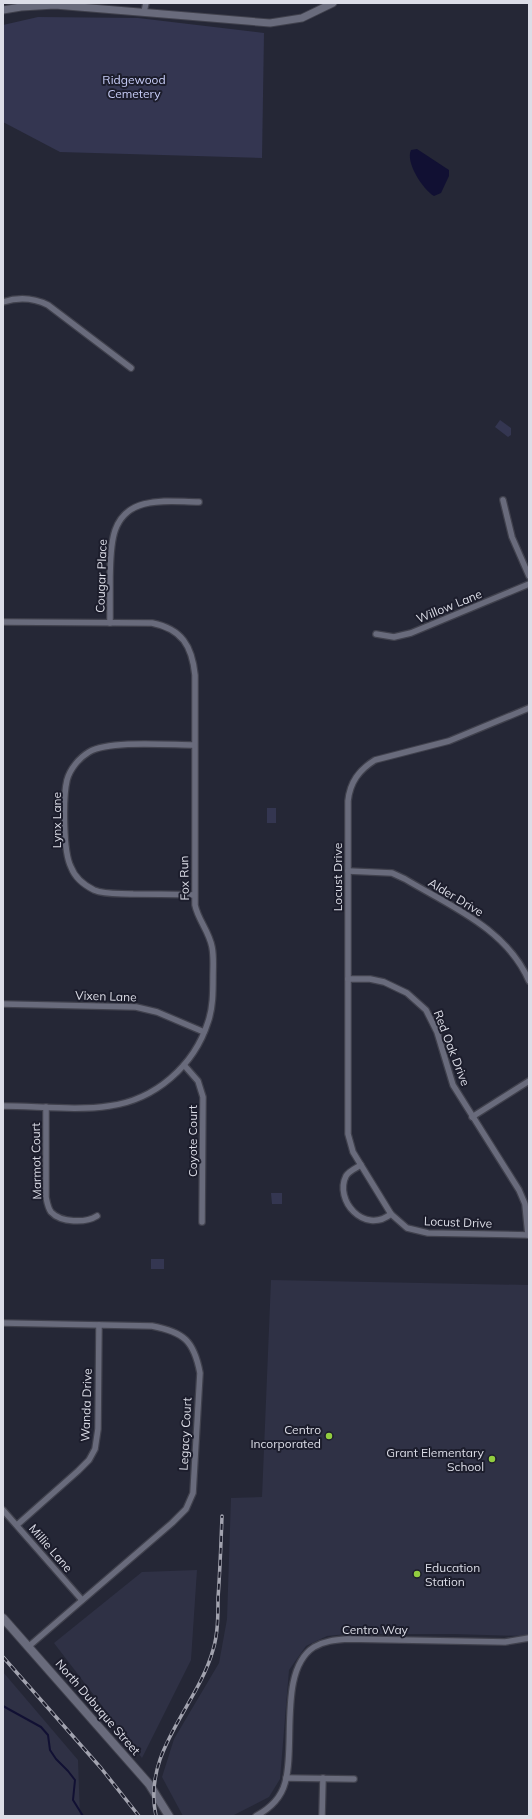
<svg xmlns="http://www.w3.org/2000/svg" width="532" height="1819" font-family="Mulish,sans-serif">
	<rect width="100%" height="100%" fill="#252736"/>
	<!-- built -->
	<g fill="#2f3145">
		<path d="M271,1280L529,1285V1643L522,1636L453,1634H347L327,1636L306,1646L289,1670L280,1779L269,1797L232,1816H183L162,1777L174,1739L219,1663L227,1619L231,1498L262,1497Z"/>
		<path d="M197,1570L191,1660L142,1758L54,1643L142,1572Z"/>
		<path d="M3,1672L78,1760L80,1816H3Z"/>
	</g>
	<!-- green -->
	<g fill="#343651">
		<path d="M38,17L138,18L264,33L262,158L60,152L3,122V25Z"/>
		<path d="M500,420L511,428V435L508,437L495,427Z"/>
		<rect x="267" y="808" width="9" height="15"/>
		<path d="M271,1193H282V1204H272Z"/>
		<rect x="151" y="1259" width="13" height="10"/>
	</g>
	<!-- water -->
	<path fill="#111033" d="M417,149L449,170V176L441,193L434,196C423,190 405,162 411,150Z"/>
	<g fill="none" stroke-linecap="round" stroke-linejoin="round">
		<!-- stream -->
		<path stroke="#111033" stroke-width="2" d="M3,1706L41,1727L48,1735L50,1750L56,1759L68,1771L75,1780L73,1800L83,1816"/>
		<defs>
			<g id="minor">
				<path d="M144,12L146,3"/>
				<path d="M3,302C18,297 34,298 48,305L131,368"/>
				<path d="M503,500L512,537L529,576"/>
				<path d="M3,622L152,623C182,629 192,646 195,675V905C198,920 209,931 212,947C214,957 213,967 213,977C213,992 213,1008 208,1022C194,1066 155,1100 109,1106C78,1111 35,1106 3,1106"/>
				<path d="M110,623C110,608 110,592 110,577C111,548 109,513 144,504C162,499 181,502 199,502"/>
				<path d="M376,634L394,637L411,633L529,584"/>
				<path d="M529,708L449,741L375,760C359,770 350,782 348,801V1134L353,1152L391,1214L407,1228L428,1233L529,1235"/>
				<path d="M348,871L392,873L405,879C450,906 507,929 529,981"/>
				<path d="M194,895C174,894 153,894 133,894C121,893 106,895 94,890C84,885 75,878 71,867C63,852 63,797 67,780C70,769 79,758 89,752C110,740 169,745 194,745"/>
				<path d="M348,979H370L384,982L407,993L426,1010L437,1032L453,1085L519,1190L525,1204L528,1235"/>
				<path d="M3,1004L136,1007L157,1012L204,1032"/>
				<path d="M184,1065L198,1081L203,1097L202,1222"/>
				<path d="M46,1107V1197C47,1202 48,1208 51,1212C61,1223 86,1223 97,1216"/>
				<path d="M472,1117L529,1081"/>
				<path d="M361,1165C356,1168 349,1171 346,1176C334,1200 364,1235 391,1214"/>
				<path d="M3,1323L152,1326C184,1332 194,1341 200,1373L193,1493L186,1509L172,1523L28,1647"/>
				<path d="M3,1510L82,1600"/>
				<path d="M17,1525L78,1471L89,1460L95,1449L98,1429L99,1325"/>
				<path d="M286,1778L354,1779"/>
				<path d="M256,1816C269,1809 281,1798 285,1783C296,1746 278,1670 314,1647C324,1641 335,1640 347,1639L505,1642L529,1638"/>
				<path d="M322,1816L323,1778"/>
			</g>
			<path id="tertiary" d="M3,10L21,7L55,5L270,23L302,18L333,3"/>
			<path id="secondary" d="M3,1618L149,1784L169,1816"/>
		</defs>
		<!-- minor casing -->
		<use href="#minor" stroke="#40414d" stroke-width="8"/>
		<!-- tertiary casing -->
		<use href="#tertiary" stroke="#40414d" stroke-width="9"/>
		<!-- secondary casing -->
		<use href="#secondary" stroke="#40414d" stroke-width="10"/>
		<!-- minor -->
		<use href="#minor" stroke="#696b7c" stroke-width="5.5"/>
		<!-- tertiary -->
		<use href="#tertiary" stroke="#696b7c" stroke-width="7"/>
		<!-- secondary -->
		<use href="#secondary" stroke="#696b7c" stroke-width="8"/>
		<defs>
			<g id="rail">
				<path d="M3,1657L101,1768L139,1816"/>
				<path d="M156,1816C142,1751 197,1707 213,1650C218,1634 218,1615 218,1598C220,1571 221,1544 222,1516"/>
			</g>
		</defs>
		<!-- rail casing -->
		<use href="#rail" stroke="#a2a3af" stroke-width="3.5"/>
		<!-- rail -->
		<use href="#rail" stroke="#1c1d2c" stroke-width="2" stroke-dasharray="6" stroke-linecap="butt"/>
	</g>
	<!-- markers -->
	<g fill="#92cd3f" stroke="#1c1d2c" stroke-width="1.5">
		<circle cx="329" cy="1436" r="4"/>
		<circle cx="492" cy="1459" r="4"/>
		<circle cx="417" cy="1574" r="4"/>
	</g>
	<g text-anchor="middle" dominant-baseline="central" stroke-width="4" stroke-linejoin="round" paint-order="stroke">
		<!-- park labels -->
		<g font-size="12" fill="#c8cdf7" stroke="#1c1d2c">
			<text x="134" y="79">Ridgewood<tspan x="134" dy="14">Cemetery</tspan></text>
		</g>
		<!-- street labels -->
		<g font-size="12" fill="#dcdde7" stroke="#1c1d2c">
			<text transform="translate(101 576) rotate(-88)">Cougar Place</text>
			<text transform="translate(449 606) rotate(-22)">Willow Lane</text>
			<text transform="translate(56 820) rotate(-90)">Lynx Lane</text>
			<text transform="translate(337 877) rotate(-90)">Locust Drive</text>
			<text transform="translate(184 878) rotate(-91)">Fox Run</text>
			<text transform="translate(456 897) rotate(31)">Alder Drive</text>
			<text transform="translate(106 996) rotate(2)">Vixen Lane</text>
			<text transform="translate(452 1048) rotate(69)">Red Oak Drive</text>
			<text transform="translate(192 1141) rotate(-90)">Coyote Court</text>
			<text transform="translate(36 1161) rotate(-91)">Marmot Court</text>
			<text transform="translate(458 1222) rotate(2)">Locust Drive</text>
			<text transform="translate(86 1405) rotate(-88)">Wanda Drive</text>
			<text transform="translate(185 1434) rotate(-87)">Legacy Court</text>
			<text transform="translate(51 1548) rotate(49)">Millie Lane</text>
			<text x="375" y="1629">Centro Way</text>
			<text transform="translate(98 1707) rotate(49)">North Dubuque Street</text>
		</g>
		<!-- poi labels -->
		<g font-size="12" fill="#dcdde7" stroke="#1c1d2c" text-anchor="end">
			<text x="321" y="1429">Centro<tspan x="321" dy="14">Incorporated</tspan></text>
			<text x="484" y="1452">Grant Elementary<tspan x="484" dy="14">School</tspan></text>
			<text x="425" y="1567" text-anchor="start">Education<tspan x="425" dy="14">Station</tspan></text>
		</g>
	</g>
	<!-- border -->
	<rect width="532" height="1819" fill="none" stroke="#dcdde7" stroke-width="8"/>
</svg>
